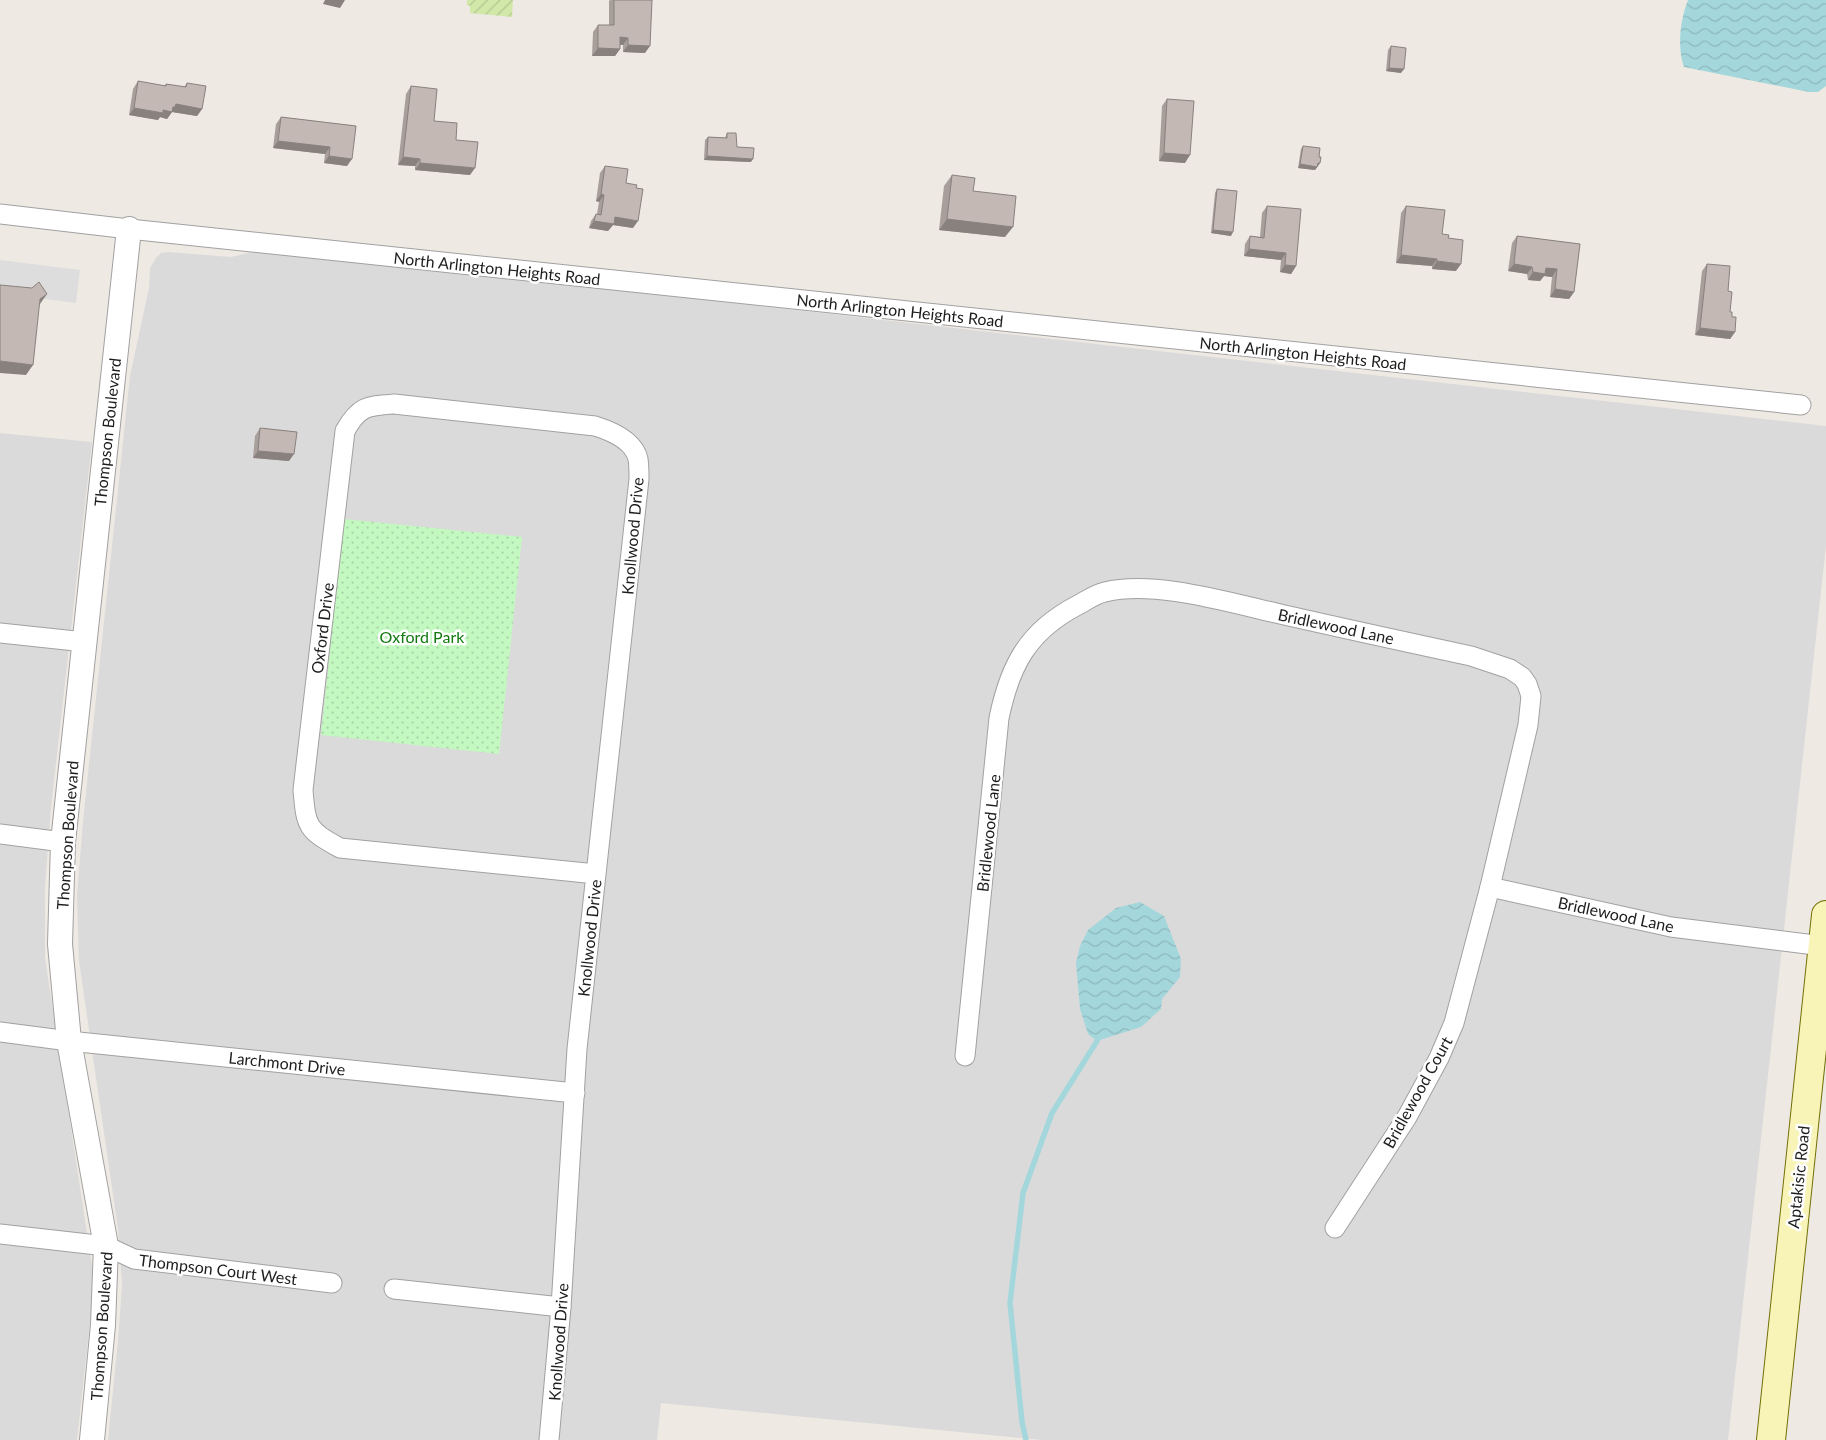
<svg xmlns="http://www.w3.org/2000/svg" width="1826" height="1440" font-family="Lato,sans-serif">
	<defs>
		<pattern id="park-dots" width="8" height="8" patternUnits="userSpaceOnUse" patternTransform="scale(1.25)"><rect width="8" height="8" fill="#c3f8c0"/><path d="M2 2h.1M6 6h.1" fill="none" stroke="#a7d4a5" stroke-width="1.8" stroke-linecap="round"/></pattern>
		<pattern id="garden-furrows" width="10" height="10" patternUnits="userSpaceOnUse" patternTransform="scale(1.25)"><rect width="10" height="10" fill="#d1e8a9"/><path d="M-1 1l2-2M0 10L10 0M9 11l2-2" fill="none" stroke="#b3c791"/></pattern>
		<pattern id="water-waves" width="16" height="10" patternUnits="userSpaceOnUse" patternTransform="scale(1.25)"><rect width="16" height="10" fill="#a4d7dc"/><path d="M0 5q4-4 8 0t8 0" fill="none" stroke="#8db8bc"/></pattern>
	</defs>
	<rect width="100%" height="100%" fill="#eee9e3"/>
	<!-- residential -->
	<g fill="#dbdada">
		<path d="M261,250L1826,426V546L1728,1440H1042L661,1403L657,1440H108L118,1341L122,1285L118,1229L79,961L77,896L83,821L130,376L149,288L150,268L156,258L161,253L168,252L231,257Z"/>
		<path d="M0,433L92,442L51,808L45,887V958L92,1266V1304L77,1440H0Z"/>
	</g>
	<!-- park -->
	<path fill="url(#park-dots)" d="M344,519L522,537L499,754L321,735Z"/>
	<!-- garden -->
	<path fill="url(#garden-furrows)" d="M467,0H513L512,17L470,13V6L467,5Z"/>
	<!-- parking -->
	<path fill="#ddd" d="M0,260L80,270L76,303L0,293Z"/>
	<!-- water -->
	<g fill="url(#water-waves)">
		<path d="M1688,0H1826V86L1818,92H1809L1684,67C1677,47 1680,20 1688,0Z"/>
		<path d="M1140,902L1164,916L1181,959L1180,977L1162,999L1161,1009L1141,1027L1097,1041L1088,1034L1080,1009L1076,963L1080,946L1088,930L1116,908Z"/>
	</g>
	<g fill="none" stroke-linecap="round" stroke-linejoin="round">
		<!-- stream -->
		<path stroke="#a4d7dc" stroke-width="5.5" d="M1026,1440L1022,1422L1010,1303L1023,1193L1052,1113L1097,1041"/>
		<defs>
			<g id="minor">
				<path d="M0,214L129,229L1801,405"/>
				<path d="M0,633L85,642"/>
				<path d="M0,834L63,842"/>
				<path d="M1490,887L1671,927L1823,946"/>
				<path d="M0,1032L69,1041L575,1093"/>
				<path d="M965,1056L999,718C1010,665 1028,631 1078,605C1086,601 1095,594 1105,592C1154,580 1227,602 1276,613C1341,628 1406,642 1471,656L1510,669L1522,677L1527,684L1531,696L1528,725L1490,887L1454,1023L1439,1058L1407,1117L1335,1228"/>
				<path d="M0,1234L106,1246L134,1259L332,1283"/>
				<path d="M394,1289L561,1307"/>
				<path d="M549,1440L561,1307L577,1049L639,479C639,473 639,465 638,459C634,441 611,431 595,426L394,404C367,406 359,406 345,431L303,790C306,827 307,830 340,848L596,874"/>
			</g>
			<path id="tertiary" d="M92,1440L103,1325L106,1246L69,1041L60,944L63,842L129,229"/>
			<path id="secondary" d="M1771,1440L1826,915"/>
		</defs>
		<!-- minor casing -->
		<use href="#minor" stroke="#a1a1a1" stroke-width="21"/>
		<!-- tertiary casing -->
		<use href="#tertiary" stroke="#a1a1a1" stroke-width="26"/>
		<!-- secondary casing -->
		<use href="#secondary" stroke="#726f06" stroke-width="30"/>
		<!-- minor -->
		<use href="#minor" stroke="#fff" stroke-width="19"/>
		<!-- tertiary -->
		<use href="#tertiary" stroke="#fff" stroke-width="24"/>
		<!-- secondary -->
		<use href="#secondary" stroke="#f8f3b7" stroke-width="28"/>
	</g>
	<!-- wall -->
	<g fill="#a89e9a">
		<path d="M610,0H652L645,53L623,52V45H620V49L615,56H592L593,32L598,25H609V1Z"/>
		<path d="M1391,46L1401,73L1386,71L1388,50Z"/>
		<path d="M138,81L164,86L166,84L184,87L187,83L202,109L197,116L172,112L167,119L160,117L158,120L129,115L133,89Z"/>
		<path d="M411,86L434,121L456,140L470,175L415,170V166L398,165L406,94Z"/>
		<path d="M1167,99L1185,163L1159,161L1162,106Z"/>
		<path d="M281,117L356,126L347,166L324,163L325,154L273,148L276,124Z"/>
		<path d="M727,133L737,147L751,162L704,160L705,140L708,137L725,138Z"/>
		<path d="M1303,146L1319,157L1320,163L1315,170L1298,168L1301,149Z"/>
		<path d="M605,166L626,183L633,228L613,225L608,231L589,228L591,221L596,214H597L599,202L596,201L600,173Z"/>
		<path d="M952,175L973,191L1005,237L939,230L944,186Z"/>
		<path d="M1217,189L1231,236L1211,233L1215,193Z"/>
		<path d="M1267,206L1296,266L1291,274L1280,272L1281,260L1244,256L1245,244L1250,236L1260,237L1262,213Z"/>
		<path d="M1406,206L1448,238L1456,271L1432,269V266L1396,263L1401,213Z"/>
		<path d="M1517,236L1580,244L1574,292L1569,299L1550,297L1552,277L1544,276L1540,281L1528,280L1527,274L1508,271L1512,243Z"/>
		<path d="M1707,264L1728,291L1730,312L1735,332L1730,339L1695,335L1702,271Z"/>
		<path d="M260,428L289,461L253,458L255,436Z"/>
	</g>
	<!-- shaded-wall -->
	<g fill="#88817d">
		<path d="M325,0H345L340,8L323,4Z"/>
		<path d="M620,37L628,38L623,45H615Z"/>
		<path d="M628,45L650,46L645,53L623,52Z"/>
		<path d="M598,48L620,49L615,56H592Z"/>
		<path d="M1389,68L1404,69L1401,73L1386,71Z"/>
		<path d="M176,104L202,109L197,116L172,112L167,119L160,117L158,120L129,115L134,108L173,107Z"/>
		<path d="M278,141L330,147L325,154L273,148Z"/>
		<path d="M1164,153L1190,155L1185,163L1159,161Z"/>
		<path d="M329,156L352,159L347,166L324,163Z"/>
		<path d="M707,156L753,159L751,162L704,160Z"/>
		<path d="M403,157L420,159L415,166L398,165Z"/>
		<path d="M420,163L475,168L470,175L415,170Z"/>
		<path d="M1320,163L1315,170L1298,168L1300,164Z"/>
		<path d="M601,194L604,195L599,202L596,201Z"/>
		<path d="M615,217L638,221L633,228L613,225L608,231L589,228L594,221Z"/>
		<path d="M947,219L1013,227L1005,237L939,230Z"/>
		<path d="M1213,230L1233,232L1231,236L1211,233Z"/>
		<path d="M1249,249L1286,253L1281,260L1244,256Z"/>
		<path d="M1401,255L1437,259L1432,266L1396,263Z"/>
		<path d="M1437,261L1461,264L1456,271L1432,269Z"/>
		<path d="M1514,264L1532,267L1527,274L1508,271Z"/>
		<path d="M1285,265L1296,266L1291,274L1280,272Z"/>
		<path d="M1546,268L1557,269L1552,277L1544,276L1540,281L1528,280L1533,272Z"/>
		<path d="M1555,289L1574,292L1569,299L1550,297Z"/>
		<path d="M47,294L40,304V299Z"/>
		<path d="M1700,328L1735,332L1730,339L1695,335Z"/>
		<path d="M0,361L33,365L26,375L0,373Z"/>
		<path d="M258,451L294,454L289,461L253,458Z"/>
	</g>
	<!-- building -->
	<g fill="#c3b8b3" stroke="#88817d">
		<path d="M614,0H652L650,46L628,45V38L620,37V49L598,48V25H614Z"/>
		<path d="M1391,46L1406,48L1404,69L1389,68Z"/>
		<path d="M138,81L166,86V84L186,87L187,83L206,86L202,109L176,104L175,107H173L172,112L163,110V113L134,108Z"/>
		<path d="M411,86L437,89L434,121L457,123L456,140L478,142L475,168L420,163V159L403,157Z"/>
		<path d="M1167,99L1194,101L1190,155L1164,153Z"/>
		<path d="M281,117L356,126L352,159L329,156L330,147L278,141Z"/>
		<path d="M727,133H736L737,147L754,148L753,159L707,156L708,137L727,138Z"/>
		<path d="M1303,146L1320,148L1319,157H1321L1320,163H1318L1317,167L1300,164Z"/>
		<path d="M605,166L628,169L626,183L637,185L636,188L643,189L638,221L615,217L614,224L594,221L596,214L601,215L604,195L601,194Z"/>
		<path d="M952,175L975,178L973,191L1016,196L1013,227L947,219Z"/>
		<path d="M1217,189L1237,191L1233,232L1213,230Z"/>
		<path d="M1267,206L1301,209L1296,266L1285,265L1286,253L1249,249L1250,236L1264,238Z"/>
		<path d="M1406,206L1445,210L1442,234L1449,235L1448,238L1463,240L1461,264L1437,261V259L1401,255Z"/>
		<path d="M1517,236L1580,244L1574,292L1555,289L1557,269L1546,268L1545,274L1533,272L1532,267L1514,264Z"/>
		<path d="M1707,264L1730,266L1728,291L1732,292L1730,312H1732V317H1736L1735,332L1700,328Z"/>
		<path d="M39,282L47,294L40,299L33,365L0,361V285L32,288Z"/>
		<path d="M260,428L297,432L294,454L258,451Z"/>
	</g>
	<g text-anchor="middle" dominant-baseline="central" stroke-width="5" stroke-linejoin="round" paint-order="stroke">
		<!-- street labels -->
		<g font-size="16" fill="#1d1d1d" stroke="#fff">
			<text transform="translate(497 268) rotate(6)">North Arlington Heights Road</text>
			<text transform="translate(900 310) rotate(6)">North Arlington Heights Road</text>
			<text transform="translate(1303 353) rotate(6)">North Arlington Heights Road</text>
			<text transform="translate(107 432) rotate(-84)">Thompson Boulevard</text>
			<text transform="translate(632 536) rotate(-85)">Knollwood Drive</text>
			<text transform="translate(1336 626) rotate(12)">Bridlewood Lane</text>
			<text transform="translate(322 628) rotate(-83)">Oxford Drive</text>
			<text transform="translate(988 833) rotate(-84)">Bridlewood Lane</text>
			<text transform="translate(67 835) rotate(-86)">Thompson Boulevard</text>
			<text transform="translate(1616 914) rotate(12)">Bridlewood Lane</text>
			<text transform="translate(589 938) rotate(-84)">Knollwood Drive</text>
			<text transform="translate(287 1063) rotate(6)">Larchmont Drive</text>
			<text transform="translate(1417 1092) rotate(-61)">Bridlewood Court</text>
			<text transform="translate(1798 1177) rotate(-84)">Aptakisic Road</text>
			<text transform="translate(218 1269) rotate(7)">Thompson Court West</text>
			<text transform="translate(101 1326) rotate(-86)">Thompson Boulevard</text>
			<text transform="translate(558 1342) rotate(-86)">Knollwood Drive</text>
		</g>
		<!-- park labels -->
		<g font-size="16" fill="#127a0d" stroke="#fff">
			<text x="422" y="636">Oxford Park</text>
		</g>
	</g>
</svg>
